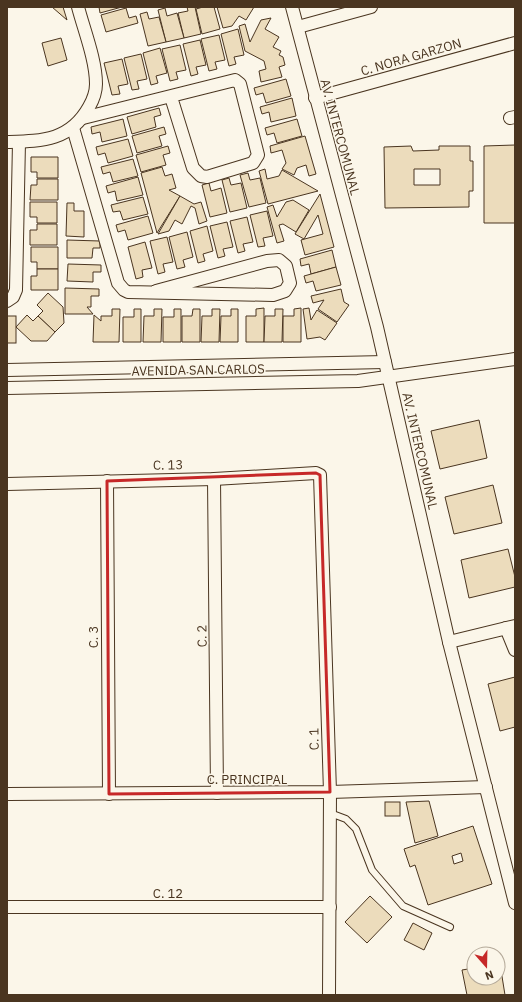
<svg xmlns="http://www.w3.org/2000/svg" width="522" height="1002" font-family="'IBM Plex Sans',sans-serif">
	<rect width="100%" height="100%" fill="#fbf6e9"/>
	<!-- building -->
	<g fill="#ecdcbc" stroke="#4a3520" fill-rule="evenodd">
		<path d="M52,7H63L67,20Z"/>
		<path d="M99,7H122L100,13Z"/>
		<path d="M187,7H195L201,34L184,38L178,13L188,11Z"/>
		<path d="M203,7H214L220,29L202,34L196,9Z"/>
		<path d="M217,7H254L246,20L239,16L232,26L223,28Z"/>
		<path d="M126,8L129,18L136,16L138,23L106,32L101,15Z"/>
		<path d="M165,8L167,16L177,13L184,38L166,42L158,10Z"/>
		<path d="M147,12L149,19L159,17L166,42L148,46L140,14Z"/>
		<path d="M271,18L265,29L279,37L273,47L281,51L279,55L283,57L285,65L279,67L282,77L261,82L259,71L266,69L264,61L245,51L239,26L245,24L250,42L261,20Z"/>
		<path d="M238,29L244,55L234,57L236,64L229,66L221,34Z"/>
		<path d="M219,35L225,60L215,62L217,69L209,71L201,39Z"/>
		<path d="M61,38L67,60L48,66L42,43Z"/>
		<path d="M200,40L206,65L196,67L198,74L191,76L183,44Z"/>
		<path d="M180,45L186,70L176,72L178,79L170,81L162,49Z"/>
		<path d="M160,48L167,73L156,76L158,83L151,85L143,53Z"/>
		<path d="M141,54L147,79L137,81L139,89L132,90L124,58Z"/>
		<path d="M122,59L128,84L118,86L120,94L112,95L104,63Z"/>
		<path d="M286,79L291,96L266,103L263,93L256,95L254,88Z"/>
		<path d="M292,98L296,116L271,122L269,112L262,114L260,107Z"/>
		<path d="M159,108L161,115L154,117L156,127L132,134L127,117Z"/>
		<path d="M123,119L127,136L102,142L100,132L92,134L91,127Z"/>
		<path d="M297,119L302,136L277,143L274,133L267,135L265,128Z"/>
		<path d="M164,127L166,134L159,136L162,146L137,153L132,136Z"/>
		<path d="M305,136L316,174L309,176L306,165L297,168L294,175L282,169L286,163L282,150L271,153L270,146Z"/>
		<path d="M128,139L133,156L108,163L105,153L98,155L96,147Z"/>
		<path d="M515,145V223H484V146Z"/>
		<path d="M168,146L170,153L163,155L166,165L141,172L136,155Z"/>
		<path d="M411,146L413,151L439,150V146H470V161H473V191H469V207L385,208L384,147ZM414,169H440V185H414Z"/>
		<path d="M31,157H58V178H37V172H31Z"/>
		<path d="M133,159L138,176L113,182L110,172L103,174L101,167Z"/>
		<path d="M162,167L165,176L172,174L176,188L169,190L180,196L157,233L141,173Z"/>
		<path d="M265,169L267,179L279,176L282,170L318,191L268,204L259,171Z"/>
		<path d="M248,173L250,180L260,178L266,203L249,207L240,175Z"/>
		<path d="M138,177L143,195L117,201L115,191L108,193L106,186Z"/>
		<path d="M229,178L231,185L241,183L247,208L230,212L222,180Z"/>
		<path d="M37,179H58V200H30L31,185H37Z"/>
		<path d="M209,183L211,191L221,188L227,213L210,217L202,185Z"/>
		<path d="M320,194L334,247L305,255L301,240L323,234L318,215L304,239L295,234Z"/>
		<path d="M180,196L194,204L201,202L207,221L199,224L195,208L191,206L182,224L175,220L169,231L158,234Z"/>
		<path d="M143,197L148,214L123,220L120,211L113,212L111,205Z"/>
		<path d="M293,200L309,210L296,232L283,224L279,225L284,241L277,243L267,207L273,205L277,217L286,202Z"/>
		<path d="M30,202H57V223H37V217H30Z"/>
		<path d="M67,203H74V211H84V237L66,236Z"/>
		<path d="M267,211L273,236L263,238L265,246L258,247L250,215Z"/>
		<path d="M148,216L153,233L128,240L125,230L118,232L116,225Z"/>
		<path d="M247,217L253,242L243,244L245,251L238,253L230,221Z"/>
		<path d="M227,222L233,247L223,249L225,256L218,258L210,226Z"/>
		<path d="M37,224H57V245H30V230H37Z"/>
		<path d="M207,226L213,251L203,254L205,261L198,263L190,231Z"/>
		<path d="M187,232L193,257L183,260L185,267L177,269L169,237Z"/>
		<path d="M167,237L173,262L163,264L165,272L158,274L150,241Z"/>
		<path d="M67,240L100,241V248H93L92,258H67Z"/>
		<path d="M145,242L152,268L142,270L143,277L136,279L128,247Z"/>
		<path d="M31,247H58V269H37V262H31Z"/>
		<path d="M332,250L336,267L311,274L309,264L301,266L300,259Z"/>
		<path d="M68,264L101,265V272H93V282L67,281Z"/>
		<path d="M336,267L341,285L316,291L313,281L306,283L304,276Z"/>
		<path d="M37,269H58V290H31V276H37Z"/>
		<path d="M65,288L99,289V296H91V307H87L93,314H65Z"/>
		<path d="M341,289L344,302L349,305L337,322L318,309L324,300L313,303L311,296Z"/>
		<path d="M48,293L63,307L64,323L55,332L38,316L43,311L37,305Z"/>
		<path d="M264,308V342H246V316H256V309Z"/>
		<path d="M301,308V342H283V316H294V309Z"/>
		<path d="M309,308L311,320L317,310L337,323L325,340L320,337L307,339L303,309Z"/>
		<path d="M112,309H120L119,342H93L94,315L101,321V316H112Z"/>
		<path d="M134,309H141V342H123V317H134Z"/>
		<path d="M154,309H162L161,342H143L144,316H154Z"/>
		<path d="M174,309H181V342H163V317H174Z"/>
		<path d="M193,309H200V342H182V316H192Z"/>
		<path d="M212,309H220L219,342H201L202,316H212Z"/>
		<path d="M231,309H238V342H220L221,316H231Z"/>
		<path d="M275,309H283L282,342H264L265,316H275Z"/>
		<path d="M27,315L33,321L38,316L55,332L47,341H31L16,327Z"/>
		<rect x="7" y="316" width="9" height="27"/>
		<path d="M479,420L487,458L440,469L431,431Z"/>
		<path d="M493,485L502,523L454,534L445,497Z"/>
		<path d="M508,549L515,577V587L469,598L461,560Z"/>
		<path d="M515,677V727L500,731L488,684Z"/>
		<path d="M429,801L438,836L415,843L406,802Z"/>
		<rect x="385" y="802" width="15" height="14"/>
		<path d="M473,826L492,884L428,905L415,865L410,867L404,849ZM461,853L463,861L454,864L452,856Z"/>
		<path d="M370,896L392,917L367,943L345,922Z"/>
		<path d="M413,923L432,933L424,950L404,940Z"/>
		<path d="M498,964H500L505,995H467L462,970L474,968V978H498Z"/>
	</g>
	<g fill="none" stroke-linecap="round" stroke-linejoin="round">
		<defs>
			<path id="lane" d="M330,813L346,819L356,829L372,870L403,906L450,927"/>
			<g id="street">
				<path d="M292,7L377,327L449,642L515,903"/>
				<path d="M298,27L371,7"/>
				<path d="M315,98L515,43"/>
				<path d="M83,118L235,80L240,84L258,155L253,163L207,177L201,176L193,168L171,97"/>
				<path d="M510,118L515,117"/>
				<path d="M73,128L118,283L124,290L128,292L273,295L285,291L290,283L286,266L279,260L267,261L156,291"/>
				<path d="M7,142C42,141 70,141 89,107C93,100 96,93 96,84C96,60 84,30 78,7"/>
				<path d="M7,301L13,297L16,290L19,142"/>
				<path d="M7,370L385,362"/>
				<path d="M7,388L358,381L515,359"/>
				<path d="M214,479L217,793"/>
				<path d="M107,481L109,794"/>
				<path d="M7,484L214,479L316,473L320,475L330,792L329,995"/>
				<path d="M506,628L515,650"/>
				<path d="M449,642L515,626"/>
				<path d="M7,794L330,792L486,787"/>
				<path d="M7,907H330"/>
			</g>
		</defs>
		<!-- lane casing -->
		<use href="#lane" stroke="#4a3520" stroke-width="8"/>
		<!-- street casing -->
		<use href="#street" stroke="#4a3520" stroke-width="14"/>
		<!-- lane -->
		<use href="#lane" stroke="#fbf6e9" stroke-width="6"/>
		<!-- street -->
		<use href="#street" stroke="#fbf6e9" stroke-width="12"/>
	</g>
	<!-- marked area -->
	<path fill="none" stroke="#c62828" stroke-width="3" stroke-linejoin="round" d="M316,473L320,475L330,792L109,794L107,481Z"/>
	<g text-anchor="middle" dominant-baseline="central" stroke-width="3" stroke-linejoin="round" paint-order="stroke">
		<!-- street labels -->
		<g font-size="13" fill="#4a3520" stroke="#fbf6e9">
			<text transform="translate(411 57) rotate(-16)">C. NORA GARZON</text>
			<text transform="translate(340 137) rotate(75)">AV. INTERCOMUNAL</text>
			<text transform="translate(198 370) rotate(-1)">AVENIDA SAN CARLOS</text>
			<text transform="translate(420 451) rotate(77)">AV. INTERCOMUNAL</text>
			<text transform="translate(168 465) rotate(-1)">C. 13</text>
			<text transform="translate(202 636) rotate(-91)">C. 2</text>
			<text transform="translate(93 637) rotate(-90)">C. 3</text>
			<text transform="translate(314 739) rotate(-91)">C. 1</text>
			<text x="247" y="779">C. PRINCIPAL</text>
			<text x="168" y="893">C. 12</text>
		</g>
	</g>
	<!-- border -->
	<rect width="522" height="1002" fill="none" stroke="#4a3520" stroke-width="16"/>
	<!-- north arrow -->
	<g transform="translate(486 966) rotate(160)"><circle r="19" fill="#fbf6e9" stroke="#b4a999"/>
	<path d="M0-3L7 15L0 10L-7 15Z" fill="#c62828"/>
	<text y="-6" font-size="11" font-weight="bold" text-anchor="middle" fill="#4a3520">N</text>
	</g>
</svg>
